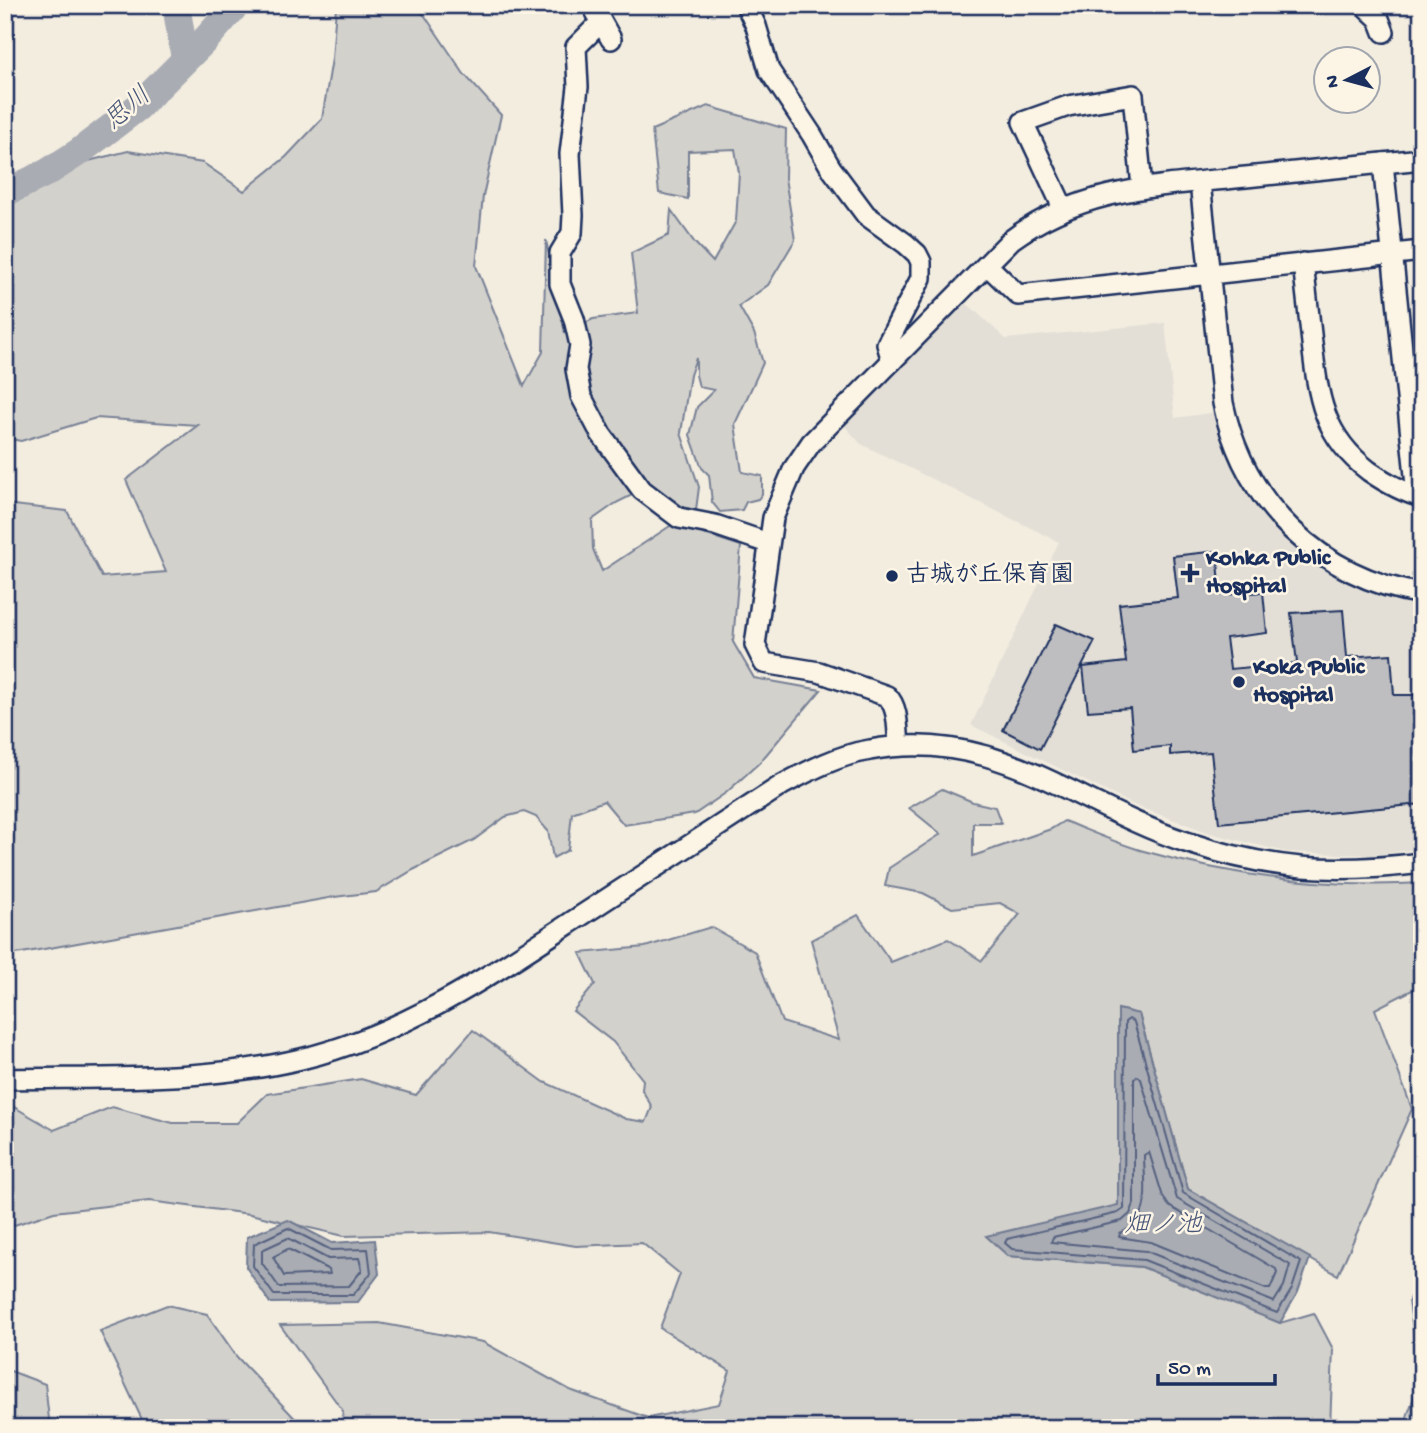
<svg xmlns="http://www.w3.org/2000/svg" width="1427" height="1433" font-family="'Gochi Hand','Klee One',sans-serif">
	<rect width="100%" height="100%" fill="#f3ede0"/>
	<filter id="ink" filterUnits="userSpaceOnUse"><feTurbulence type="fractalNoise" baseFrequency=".0143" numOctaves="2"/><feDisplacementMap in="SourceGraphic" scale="14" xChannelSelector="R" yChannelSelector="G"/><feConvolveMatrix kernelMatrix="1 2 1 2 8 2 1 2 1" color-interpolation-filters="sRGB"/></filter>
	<g filter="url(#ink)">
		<!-- built -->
		<path fill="#e3dfd6" d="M963,300L1006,339L1165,323L1175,418L1217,412L1226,453L1256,503L1274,524L1322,565L1349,580L1422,601V849L1371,855L1286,852L1213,834L1136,806L971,725L1059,542L861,444L840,421Z"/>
		<!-- green -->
		<g fill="#d3d1cc" stroke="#778095" stroke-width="2">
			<path d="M338,5H415L425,16L464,74L501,115L483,196L476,266L524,386L543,352L546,240L565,333L593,319L638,313L631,253L669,235L671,210L695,243L713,262L736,221L739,173L735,149L688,151V199L659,193L652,130L708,106L786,129L785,178L795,240L768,285L739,306L754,333L763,363L735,424L742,472L762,476V494L758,499L746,502L742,510L720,512L712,502L709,475L702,468L690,435L697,407L714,390L699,387L696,375V358L690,375L681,433L699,487L696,510L672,505L644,489L616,503L592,520L593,549L602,571L673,524L741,546L733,642L754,678L821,690L760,762L727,792L695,814L624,825L604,801L572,813L568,850L553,858L548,831L536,817L524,812L505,817L474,840L413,870L376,892L334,897L5,956V504L67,511L102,577L166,572L126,480L198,425L96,418L21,441L5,438V187L25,177L128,151L203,163L244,191L286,157L322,119L332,59L336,7Z"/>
			<path d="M942,789L973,802L995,807L1001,823H973V856L1051,829L1064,821C1089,831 1114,842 1140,850C1231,876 1327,889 1422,883V1028L1414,989L1375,1009L1412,1109L1338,1275L1188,1189L1139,1014L1118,1009V1206L1008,1256L1142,1267L1280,1323L1314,1313L1333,1349L1330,1428H342L343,1411L280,1325L379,1323L483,1342L570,1390L648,1418L719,1404L730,1371L660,1328L680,1274L642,1243L576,1246L489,1232L344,1236L250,1214L149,1201L54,1212L5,1228V1108L14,1107L54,1130L112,1107L173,1123H237L267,1094L361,1079L416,1095L473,1030L544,1082L626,1119L646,1122L652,1107L642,1090L643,1080L613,1042L573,1011L595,984L580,953L645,947L711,927L755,952L782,1022L839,1040L811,940L858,915L891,962L948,939L982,961L1020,914L1000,903L952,908L923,893L885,886L889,868L941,834L909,808Z"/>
			<path d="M1422,1259V1428H1403L1420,1380L1409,1301Z"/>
			<path d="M167,1305L207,1314L237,1357L304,1428H146L100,1331Z"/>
			<path d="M5,1369L45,1384L50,1428H5Z"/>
		</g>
		<!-- water -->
		<g fill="#a9acb3" stroke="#707a91" stroke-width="2">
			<path d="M1118,1009L1139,1014L1188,1189L1310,1258L1298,1292L1280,1323L1142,1267L1008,1256L986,1236L1118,1205Z"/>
			<path d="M288,1220L332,1243L375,1240L379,1274L358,1302L270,1303L246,1267L247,1237Z"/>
		</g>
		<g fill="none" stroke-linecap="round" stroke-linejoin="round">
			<!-- shore -->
			<g stroke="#546180" stroke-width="2">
				<path d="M1129,1019L1134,1022L1183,1193L1301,1262L1292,1289L1277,1313L1144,1260L1012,1249L1005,1243L1007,1239L1118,1213L1124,1209L1125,1022Z"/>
				<path d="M1138,1076L1141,1079L1177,1199L1290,1265L1284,1286L1274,1302L1146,1251L1051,1242L1053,1237L1122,1221L1130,1214L1134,1204V1079Z"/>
				<path d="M1149,1152L1163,1197L1169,1206L1276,1269L1277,1273L1270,1289H1266L1151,1242L1119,1237L1120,1233C1154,1220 1144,1185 1144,1155Z"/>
				<path d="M288,1228L331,1250L368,1249L371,1273L353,1295H274L253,1266L254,1244Z"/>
				<path d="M288,1238L328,1259L359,1258L362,1270L349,1286L279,1287L262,1263V1250Z"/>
				<path d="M288,1249L329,1270L330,1274L284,1276L273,1257Z"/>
			</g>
			<!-- river -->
			<g stroke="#a9acb3" stroke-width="28">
				<path d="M176,5L185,59"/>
				<path d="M5,193L48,172L79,152L138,107L207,38L236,5"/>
			</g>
		</g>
		<!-- building -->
		<g fill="#bebec0" stroke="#1b2f5e" stroke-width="2">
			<path d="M1217,551L1221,595L1263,592L1267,633L1226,638L1230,669L1297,663L1291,613L1343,610L1347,657L1391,654L1394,695H1416L1422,745V804L1219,823L1211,752L1170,755V746L1134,750L1130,708L1088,711L1083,667L1126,662L1119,604L1178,598L1173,556Z"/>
			<path d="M1056,624L1095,641L1040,749L1003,730Z"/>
		</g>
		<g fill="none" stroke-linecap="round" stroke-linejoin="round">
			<defs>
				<g id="minor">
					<path d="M592,5L611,39"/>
					<path d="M746,5L756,26L769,70L812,135L831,168L866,215L906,244L917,254L921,262V278L887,344L892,361"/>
					<path d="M1364,5L1379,19L1384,32"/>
					<path d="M601,22L576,47L578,87L570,154L573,215L572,233L560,253V284L574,319L580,345L576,369L581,396L601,434L642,490L679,518L715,525L768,543"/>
					<path d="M1383,163L1417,495"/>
					<path d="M1200,182L1223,403C1244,504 1320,577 1422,594"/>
					<path d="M1064,210L1023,122L1068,106L1133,95L1142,187"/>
					<path d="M1303,263C1306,290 1309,317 1312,343C1318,397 1323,436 1369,471C1385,482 1402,492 1422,497"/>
					<path d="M987,265L1018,295L1422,251"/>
					<path d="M899,746C897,729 899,708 887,696L819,672L764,663L755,645L773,518L794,468L811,443L1011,240C1082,187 1161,186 1246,177C1304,171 1363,165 1422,159"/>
					<path d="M5,1079C104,1077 204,1082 301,1059C401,1035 488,977 573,921C643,876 712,830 782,785C810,770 839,755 870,750C994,726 1075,805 1186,842C1271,870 1333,874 1422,863"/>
				</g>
			</defs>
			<!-- minor casing -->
			<use href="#minor" stroke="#1b2f5e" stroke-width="24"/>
			<!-- minor -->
			<use href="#minor" stroke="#fcf5e5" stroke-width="19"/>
		</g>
	</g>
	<!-- markers -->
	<g fill="#1b2f5e" stroke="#fcf5e5" stroke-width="2.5">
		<path d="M1186.5 562.5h7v7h7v7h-7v7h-7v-7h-7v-7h7z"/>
		<circle cx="892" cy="576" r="7"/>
		<circle cx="1239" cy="682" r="7"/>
	</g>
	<g text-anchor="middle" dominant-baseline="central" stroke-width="5" stroke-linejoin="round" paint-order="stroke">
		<!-- poi labels -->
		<g font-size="24" font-weight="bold" fill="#1b2f5e" stroke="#fcf5e5" text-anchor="start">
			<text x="1206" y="559">Kohka Public<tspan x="1206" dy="28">Hospital</tspan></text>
			<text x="906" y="576">古城が丘保育園</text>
			<text x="1253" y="668">Koka Public<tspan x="1253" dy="28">Hospital</tspan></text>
		</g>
		<!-- water labels -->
		<g font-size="26" font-style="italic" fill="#465478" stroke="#fcf5e5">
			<text transform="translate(129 110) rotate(-41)">思川</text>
			<text x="1163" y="1226">畑ノ池</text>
		</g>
	</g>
	<!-- margin -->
	<rect width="1427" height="1433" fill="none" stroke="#fcf5e5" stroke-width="28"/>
	<rect x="14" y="14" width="1399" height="1405" fill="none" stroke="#1b2f5e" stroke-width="2.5" filter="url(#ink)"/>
	<!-- north arrow -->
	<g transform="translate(1347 80) rotate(264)"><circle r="33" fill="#fcf5e5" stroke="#a2a6af" stroke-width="2"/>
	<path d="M0-5L12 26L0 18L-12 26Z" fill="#1b2f5e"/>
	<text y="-10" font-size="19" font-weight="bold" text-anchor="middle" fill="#1b2f5e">N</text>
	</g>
	<!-- scale -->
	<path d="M1158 1374v10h117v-10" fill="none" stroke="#1b2f5e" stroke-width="3.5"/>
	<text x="1168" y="1374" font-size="21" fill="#1b2f5e" stroke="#fcf5e5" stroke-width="5" paint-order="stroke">50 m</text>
</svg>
